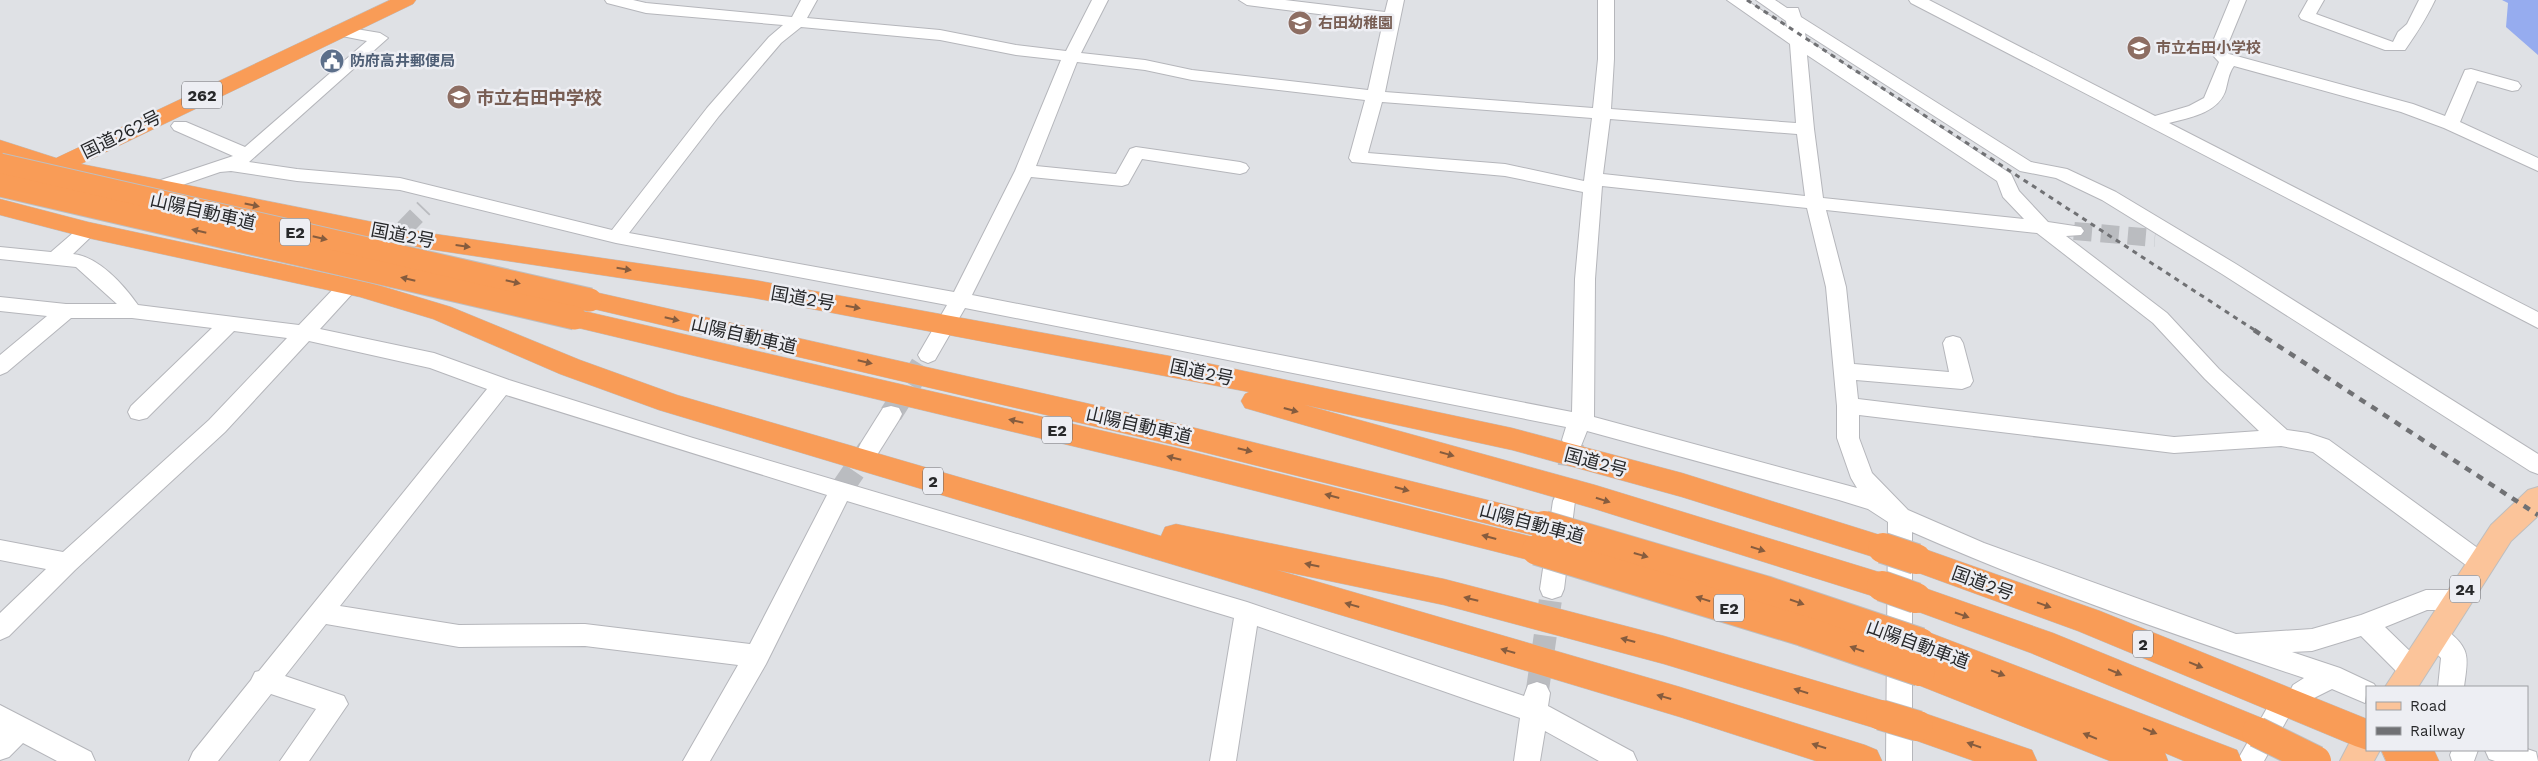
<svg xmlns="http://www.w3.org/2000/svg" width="2538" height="761" font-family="'Work Sans','Noto Sans JP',sans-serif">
	<rect width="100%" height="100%" fill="#dfe1e5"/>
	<!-- green -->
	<path fill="#96acef" d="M2502,0H2538V55L2506,27L2508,3Z"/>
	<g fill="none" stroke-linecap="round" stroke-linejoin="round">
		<!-- minor-tunnel-far1 -->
		<g stroke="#babcc0" stroke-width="18" stroke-dasharray="18 9" stroke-linecap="butt">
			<path d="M2074,231L2155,238"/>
			<path d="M385,248L424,208"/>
		</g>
		<!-- minor-tunnel -->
		<g stroke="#babcc0" stroke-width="23" stroke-dasharray="23 12" stroke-linecap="butt">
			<path d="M891,414L928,355"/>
			<path d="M841,490L869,449"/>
			<path d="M1564,501L1573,440"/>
			<path d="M1537,693L1552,589"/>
		</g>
		<defs>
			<g id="minor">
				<path d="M605,0H633L646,3L792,17L801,0H817L807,18L940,30L1016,45L1066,51L1092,0H1108L1081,53L1145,60L1192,70L1368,90L1383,22L1247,5L1239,0H1285L1385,12L1388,0H1404L1385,92L1593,108L1598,59V0H1614V59L1611,109L1796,123L1790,44L1727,0H1746L1787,27L1786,21L1756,0H1775L1787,8H1798L1801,17L2031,162L2067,169L2116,192L2236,264L2538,454V474L2530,471L2222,274L2102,200L2056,178L2020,171L1805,33L1806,39L2011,174L2019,191L2048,222L2081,227L2084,231L2081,235L2066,236L2167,313L2219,369L2287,430L2308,433L2329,440L2490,557L2494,564L2490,571L2482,574L2474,571L2313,452L2281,446L2174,453L1859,415V438L1872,473L1908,510L1984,543L2236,634L2312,629L2361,615L2426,590H2457L2466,593L2469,600L2466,607L2457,610H2427L2385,627L2421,662L2425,670L2421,678L2412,681L2403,678L2361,636L2312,651L2292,652L2340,668L2374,684L2376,687H2367L2365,703L2332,689L2302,704L2293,701L2289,693L2293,685L2304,678C2172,634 2039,588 1912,532V761H1886L1888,522L1868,509L1839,500L1587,431L1581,446L1573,448L1565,446L1562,440L1566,427L965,308L935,360L928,363L921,360L918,355L947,305L616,243L400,190L297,181L231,171L220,172L162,192L155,190L153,186L155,182L233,156L174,130L171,126L174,122H186L245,147L367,41L332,34L330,31L332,28L338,26L380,33L388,38L249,162L297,169L400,178L612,230L707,108L769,37L783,25L646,13L607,3ZM801,27L940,40L1016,55L1061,60L1015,171L954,292L629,233L719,116L781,43ZM1807,55L1997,181L2003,197L2024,219L1823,198L1814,129ZM1077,62L1145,70L1192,80L1365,100L1349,158L1352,162L1505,176L1583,192L1575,279L1572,412L972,295L1031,177L1122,186L1128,184L1142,159L1240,174L1246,172L1249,168L1246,164L1240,162L1136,147L1130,149L1116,174L1036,166ZM1382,102L1592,118L1584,181L1505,164L1368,153ZM1610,119L1797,134L1805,196L1603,174ZM1602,186L1807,208L1826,287L1837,406V438L1851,478L1857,488L1594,417L1595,279ZM1826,210L2037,233L2153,323L2205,379L2259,431L2174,437L1858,399L1856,380L1962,389L1970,386L1973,381L1963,343L1960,338L1953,336L1946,338L1943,343L1949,372L1854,364L1846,287Z"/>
				<path d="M1909,0H1929L2155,116L2189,106L2204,98L2219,62L2209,51L2230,0H2246L2225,51L2229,54L2413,104L2445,116L2465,70L2471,69L2518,82L2521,86L2518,90L2512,91L2477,81L2460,122L2538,158V171L2444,128L2401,112L2234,66C2228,74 2228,83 2225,92C2217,113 2189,118 2169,123L2538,312V328L1911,3Z"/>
				<path d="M2308,0H2324L2316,14L2393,42L2398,32L2407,24L2419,0H2435C2426,19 2416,34 2405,50H2385L2301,19L2299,16Z"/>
				<path d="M88,224L95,226L98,230L73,254C98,256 124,285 138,305L299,325L338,284L345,282L352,284L355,289L352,294L320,329L434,353L509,380L693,438L1247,602L1524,696L1528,685L1537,682L1546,685L1550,693L1548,706L1633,752L1637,761H1599L1545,731L1540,761H1514L1520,718L1257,626L1236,761H1210L1234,618L847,501L766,664L710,761H683L738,665L585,646L459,647L326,624L285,676L344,696L348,704L309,761H280L316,709L271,694L218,761H189L193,752L251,680L255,672L259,671L487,389L430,368L309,341L225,432L75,570L9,636L0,640V613L46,569L0,560V540L63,552L209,420L287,338L234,331L147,418L139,420L131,418L128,412L131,406L212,328L132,318H71L7,372L0,375V355L47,316L0,311V297L66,304H117L76,267L0,259V247L51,252L81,226ZM506,395L827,495L750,644L585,624L459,625L340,606Z"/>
				<path d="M891,406L899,408L902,414L899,420L877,455L869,458L861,455L858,449L861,443L883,408Z"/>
				<path d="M1564,492L1572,495L1575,501L1564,589L1561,596L1552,599L1543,596L1540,589L1553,501L1556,495Z"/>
				<path d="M2435,624C2446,628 2464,642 2466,655C2468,664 2465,678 2464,687H2438L2441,658L2426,643L2423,635L2426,627Z"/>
				<path d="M2276,704L2285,708L2289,716L2264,761H2237L2267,708Z"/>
				<path d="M0,705L91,752L95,761H57L23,743L9,757L0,760Z"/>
				<path d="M2527,749L2536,752L2538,761H2495L2489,759L2485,750Z"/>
				<path d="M2452,750H2478L2474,761H2452L2450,755Z"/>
			</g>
			<g id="major">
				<path d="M2538,487V516L2511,541L2418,687H2385L2491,525L2528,490Z"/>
				<path d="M2367,728V750H2380L2374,761H2340L2355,732Z"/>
			</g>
			<g id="highway">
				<path d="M390,0H416L413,4L81,164L428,233L754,280L1197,361L1512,428L1682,473L1883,536L1894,539L1898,548L1894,557L1883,560L1682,497L1512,450L1305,405L1595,485L1882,573L1893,577L1898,586L1893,595L1882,599L1595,509L1245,408L1241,401L1245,394L1249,392L754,298L428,249L59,174L53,175L45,173L42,169L0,155V140L56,158Z"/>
				<path d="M0,199L88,222L371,283L451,307L580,360L677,395L1161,536L1165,527L1176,524L1444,579L1664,636L1881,700L1893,704L1898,715L1893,726L1881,730L1664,664L1444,605L1277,570L1680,687L1865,745L1877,750L1882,761H1816L1680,717L659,410L560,374L433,319L360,297L88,238L0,215Z"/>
				<path d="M590,291L1187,426L1544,514L1555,517L1559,526L1555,535L1544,538L1187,448L581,306L577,300L581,294Z"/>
				<path d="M575,309L1177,448L1537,538L1548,541L1552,550L1548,559L1537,562L1177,471L566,325L562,318L566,311Z"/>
				<path d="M1916,546L2100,611L2367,719V750H2369H2367L2355,746L2078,631L1905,568L1901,559L1905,550Z"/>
				<path d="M1916,585L2053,633L2269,721L2274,732L2269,743L2257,747L2031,653L1905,607L1900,598L1905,589Z"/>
				<path d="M1920,629L2237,750L2242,761H2184L2165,753L2168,761H2110L1908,681L1904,671L1908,661L1919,657L1909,653L1904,643L1909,633Z"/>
				<path d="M1918,711L2032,750L2037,761H1974L1906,737L1901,726L1906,715Z"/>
				<path d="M2381,750H2434L2439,761H2386Z"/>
			</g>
		</defs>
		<!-- minor casing -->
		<use href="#minor" stroke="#b5b6bb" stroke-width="2"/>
		<!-- major casing -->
		<use href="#major" stroke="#bebebf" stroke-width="2"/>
		<!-- highway casing -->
		<use href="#highway" stroke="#bebebf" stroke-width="1"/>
		<!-- minor -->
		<use href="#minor" fill="#fff" fill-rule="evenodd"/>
		<!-- major -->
		<use href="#major" fill="#fbc49a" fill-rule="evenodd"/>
		<!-- highway -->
		<use href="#highway" fill="#f99c57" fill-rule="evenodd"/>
		<!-- rail-far1 -->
		<path stroke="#707174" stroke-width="3" stroke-dasharray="5 5" stroke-linecap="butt" d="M1747,0L2256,331"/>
		<!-- rail -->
		<path stroke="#707174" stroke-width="4.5" stroke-dasharray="7 7" stroke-linecap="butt" d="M2254,330L2538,515"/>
		<defs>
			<g id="highway-bridge-far1">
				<path d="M0,165L590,300"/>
				<path d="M0,185L575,318"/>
			</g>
			<g id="highway-bridge">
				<path d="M1544,526L1765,591L1920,643"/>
				<path d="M1883,548L1916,559"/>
				<path d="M1537,550L1803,631L1920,671"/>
				<path d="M1882,586L1916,598"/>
				<path d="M1881,715L1918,726"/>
				<path d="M2257,732L2316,761"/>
			</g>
		</defs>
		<!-- highway-bridge-far1 casing -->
		<use href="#highway-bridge-far1" stroke="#bebebf" stroke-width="25" stroke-linecap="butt"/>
		<!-- highway-bridge casing -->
		<use href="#highway-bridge" stroke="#bebebf" stroke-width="32" stroke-linecap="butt"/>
		<!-- highway-bridge-far1 -->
		<use href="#highway-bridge-far1" stroke="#f99c57" stroke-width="23"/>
		<!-- highway-bridge -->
		<use href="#highway-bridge" stroke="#f99c57" stroke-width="30"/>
	</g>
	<!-- one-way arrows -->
	<defs><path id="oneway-solid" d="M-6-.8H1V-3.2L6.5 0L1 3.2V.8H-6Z" transform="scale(1.25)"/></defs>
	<g fill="#865c3e">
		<use href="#oneway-solid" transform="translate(252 205) rotate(12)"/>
		<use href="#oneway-solid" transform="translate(199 231) rotate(-167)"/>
		<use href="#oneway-solid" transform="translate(320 238) rotate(13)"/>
		<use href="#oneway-solid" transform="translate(463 246) rotate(8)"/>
		<use href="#oneway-solid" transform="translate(624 269) rotate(9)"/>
		<use href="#oneway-solid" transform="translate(408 279) rotate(-167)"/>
		<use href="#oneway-solid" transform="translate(513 282) rotate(13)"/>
		<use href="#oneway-solid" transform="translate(853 307) rotate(10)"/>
		<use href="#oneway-solid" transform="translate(672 319) rotate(13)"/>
		<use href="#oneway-solid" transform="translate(865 362) rotate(13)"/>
		<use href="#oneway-solid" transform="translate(1291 410) rotate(15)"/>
		<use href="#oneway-solid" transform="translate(1016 421) rotate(-167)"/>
		<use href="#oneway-solid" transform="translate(1245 450) rotate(13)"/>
		<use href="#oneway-solid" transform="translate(1447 454) rotate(16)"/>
		<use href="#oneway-solid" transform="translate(1174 458) rotate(-166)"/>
		<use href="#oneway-solid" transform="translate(1402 489) rotate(15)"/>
		<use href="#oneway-solid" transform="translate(1332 496) rotate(-165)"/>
		<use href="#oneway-solid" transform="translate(1603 500) rotate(18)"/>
		<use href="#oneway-solid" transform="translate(1489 537) rotate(-165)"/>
		<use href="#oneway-solid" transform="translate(1758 549) rotate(17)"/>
		<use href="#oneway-solid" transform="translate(1641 555) rotate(16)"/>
		<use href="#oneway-solid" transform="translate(1312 565) rotate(-168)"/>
		<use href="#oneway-solid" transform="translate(1471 599) rotate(-166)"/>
		<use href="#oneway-solid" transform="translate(1703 599) rotate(-163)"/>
		<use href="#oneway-solid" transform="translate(1797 602) rotate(19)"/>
		<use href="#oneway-solid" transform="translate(1352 605) rotate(-164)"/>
		<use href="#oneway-solid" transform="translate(2044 605) rotate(20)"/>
		<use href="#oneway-solid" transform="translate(1962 615) rotate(19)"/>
		<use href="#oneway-solid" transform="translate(1628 640) rotate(-165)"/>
		<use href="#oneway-solid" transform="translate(1857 649) rotate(-161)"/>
		<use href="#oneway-solid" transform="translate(1508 651) rotate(-164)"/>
		<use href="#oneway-solid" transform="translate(2196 665) rotate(22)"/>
		<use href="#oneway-solid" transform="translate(2115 672) rotate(23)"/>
		<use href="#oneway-solid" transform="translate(1998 673) rotate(21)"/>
		<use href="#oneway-solid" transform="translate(1801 691) rotate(-163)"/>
		<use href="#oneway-solid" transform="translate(1664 697) rotate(-164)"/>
		<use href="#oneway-solid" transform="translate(2150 731) rotate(22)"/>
		<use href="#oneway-solid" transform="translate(2090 736) rotate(-158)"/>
		<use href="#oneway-solid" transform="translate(1974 745) rotate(-161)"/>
		<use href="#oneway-solid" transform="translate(1819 746) rotate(-162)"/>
	</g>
	<!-- icons -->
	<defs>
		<symbol id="school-disc" viewBox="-11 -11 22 22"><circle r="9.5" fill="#8d6e63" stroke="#edeef3"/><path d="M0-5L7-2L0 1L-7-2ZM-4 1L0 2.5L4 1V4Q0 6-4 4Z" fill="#fff"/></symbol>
		<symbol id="civic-disc" viewBox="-11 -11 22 22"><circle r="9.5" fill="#5c6f8a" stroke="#edeef3"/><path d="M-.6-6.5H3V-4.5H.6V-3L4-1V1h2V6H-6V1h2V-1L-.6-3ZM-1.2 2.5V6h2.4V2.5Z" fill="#fff"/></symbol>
	</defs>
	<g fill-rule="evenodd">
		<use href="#school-disc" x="1286" y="9" width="28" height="28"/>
		<use href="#school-disc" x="2125" y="34" width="28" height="28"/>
		<use href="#civic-disc" x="318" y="47" width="28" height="28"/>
		<use href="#school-disc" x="445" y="83" width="28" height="28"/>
	</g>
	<g text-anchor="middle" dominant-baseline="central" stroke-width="5" stroke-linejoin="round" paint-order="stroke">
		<!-- far-education labels -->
		<g font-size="15" font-weight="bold" fill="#785e54" stroke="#edeef3" text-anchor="start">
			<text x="1318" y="23">右田幼稚園</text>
			<text x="2156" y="48">市立右田小学校</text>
		</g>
		<!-- far-service labels -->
		<g font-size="15" font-weight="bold" fill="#4e5e75" stroke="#edeef3" text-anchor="start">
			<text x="350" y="61">防府高井郵便局</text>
		</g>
		<!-- shield labels -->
		<g fill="#edeef3" stroke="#626366" stroke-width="1">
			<rect x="182" y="81.5" width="40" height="27" rx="4"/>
			<rect x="280" y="218.5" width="30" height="27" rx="4"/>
			<rect x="1042" y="416.5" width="30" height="27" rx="4"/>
			<rect x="923" y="467.5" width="20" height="27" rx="4"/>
			<rect x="2450" y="575.5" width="30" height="27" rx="4"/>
			<rect x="1714" y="594.5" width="30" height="27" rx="4"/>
			<rect x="2133" y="630.5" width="20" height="27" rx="4"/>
		</g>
		<g font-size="16" font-weight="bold" fill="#27282a">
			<text x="202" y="95">262</text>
			<text x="295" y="232">E2</text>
			<text x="1057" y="430">E2</text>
			<text x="933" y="481">2</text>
			<text x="2465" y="589">24</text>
			<text x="1729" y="608">E2</text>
			<text x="2143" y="644">2</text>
		</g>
		<!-- education labels -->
		<g font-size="18" font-weight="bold" fill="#785e54" stroke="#edeef3" text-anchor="start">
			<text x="476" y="97">市立右田中学校</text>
		</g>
		<!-- street labels -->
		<g font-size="18" fill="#27282a" stroke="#edeef3">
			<text transform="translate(121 134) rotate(-26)">国道262号</text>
			<text transform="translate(203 211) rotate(13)">山陽自動車道</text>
			<text transform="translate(403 235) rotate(11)">国道2号</text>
			<text transform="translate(803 298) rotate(10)">国道2号</text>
			<text transform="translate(744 335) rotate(13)">山陽自動車道</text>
			<text transform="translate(1202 372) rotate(12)">国道2号</text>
			<text transform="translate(1139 425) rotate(13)">山陽自動車道</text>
			<text transform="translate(1596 462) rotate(15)">国道2号</text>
			<text transform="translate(1532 523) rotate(15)">山陽自動車道</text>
			<text transform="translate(1983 583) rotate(20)">国道2号</text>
			<text transform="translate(1918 644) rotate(20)">山陽自動車道</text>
		</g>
	</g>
	<!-- legend -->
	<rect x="2366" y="686" width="162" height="65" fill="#edeef3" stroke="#9e9fa3"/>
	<rect x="2376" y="702" width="25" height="8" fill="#fbc49a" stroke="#9e9fa3"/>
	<text x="2410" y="711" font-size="15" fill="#27282a">Road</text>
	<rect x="2376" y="727" width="25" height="8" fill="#707174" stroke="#9e9fa3"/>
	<text x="2410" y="736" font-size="15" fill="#27282a">Railway</text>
</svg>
